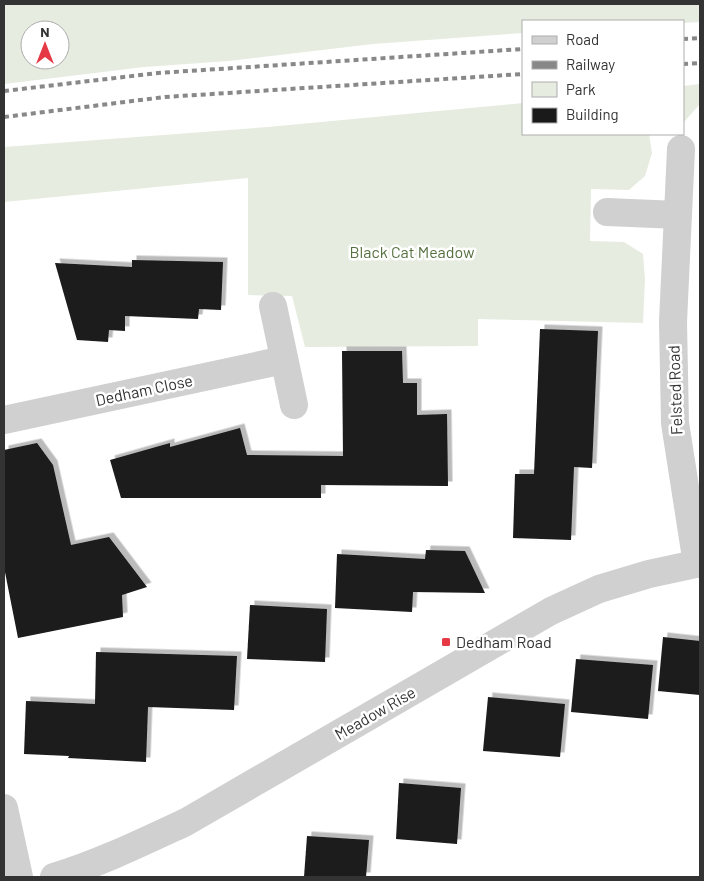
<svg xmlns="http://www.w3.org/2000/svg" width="704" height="881" font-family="Barlow,sans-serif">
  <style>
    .green { fill: #e6ecdf; fill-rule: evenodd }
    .building { fill: #1a1a1a; filter: url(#shadow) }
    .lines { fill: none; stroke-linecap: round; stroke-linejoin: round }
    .minor { stroke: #d0d0d0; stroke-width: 28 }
    .rail { stroke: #888; stroke-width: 4; stroke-dasharray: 5 4; stroke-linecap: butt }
    .poi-dot { fill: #e63946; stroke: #fff; stroke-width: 2 }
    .labels { text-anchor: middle; stroke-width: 5; stroke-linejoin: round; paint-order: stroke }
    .park-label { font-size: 16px; fill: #56703f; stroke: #fff }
    .street-label { font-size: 16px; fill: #333; stroke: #fff }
    .poi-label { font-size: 16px; fill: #333; stroke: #fff; text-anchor: start }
  </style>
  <defs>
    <filter id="shadow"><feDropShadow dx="4.5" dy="-4.5" stdDeviation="0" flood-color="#0004"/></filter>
  </defs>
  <rect width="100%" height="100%" fill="#fff"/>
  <g class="green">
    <path d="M4,4H700V22L683,23V21H523V33L373,44L229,61L144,67L4,84ZM30,30H60V60H30Z"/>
    <path d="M700,84V104L683,123V86Z"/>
    <path d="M523,103V134H649L652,153L645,176L629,190L591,189L590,241L624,242L643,254L645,280L643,323L478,319V346L305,347L292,296L248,295V178L4,202V147L268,127Z"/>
  </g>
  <g class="building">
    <path d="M132,260L223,262L221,310L199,309L198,319L125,316V331L109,330L108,342L77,340L55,263L132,267Z"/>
    <path d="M540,329L598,331L592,468L574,467L571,540L513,538L515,474H534Z"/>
    <path d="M342,351H402L403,383H417V415L447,414L448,486L321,485V498H121L110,460L170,443V447L240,428L247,455L343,456Z"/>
    <path d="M37,443L53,465L71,545L109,537L147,587L122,595L123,617L18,638L4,567V450Z"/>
    <path d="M426,550L465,551L485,593L413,592L412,612L335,608L337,554L425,559Z"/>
    <path d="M250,605L327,609L325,662L247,659Z"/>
    <path d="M663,637L700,641V695L658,691Z"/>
    <path d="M96,652L237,656L234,710L148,707L146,762L68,758L69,756L24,754L26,701L95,704Z"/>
    <path d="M576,659L653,665L648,719L571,712Z"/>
    <path d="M488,697L565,704L560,757L483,751Z"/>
    <path d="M399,783L461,788L457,844L396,839Z"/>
    <path d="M307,836L369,840L366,877H304Z"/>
  </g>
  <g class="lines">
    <g class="minor">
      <path d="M681,149L673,322L675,423L697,564"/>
      <path d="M607,212L678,215"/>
      <path d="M273,306L294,405"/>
      <path d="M4,420L284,360"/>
      <path d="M4,808L19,877"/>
      <path d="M54,877C100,863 143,842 186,822L551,611L599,589L649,574L700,563"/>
    </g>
    <g class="rail">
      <path d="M683,39L700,38"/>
      <path d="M683,64L700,63"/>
      <path d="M4,91L158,73L523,49"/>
      <path d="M4,117L165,97L523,74"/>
    </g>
  </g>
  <rect class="poi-dot" x="441" y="637" width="10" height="10" rx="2.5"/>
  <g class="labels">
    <g class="park-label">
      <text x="412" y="258">Black Cat Meadow</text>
    </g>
    <g class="street-label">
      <text transform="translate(144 390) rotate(-12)" y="6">Dedham Close</text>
      <text transform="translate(675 390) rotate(-92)" y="6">Felsted Road</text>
      <text transform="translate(375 713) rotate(-30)" y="6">Meadow Rise</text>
    </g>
    <g class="poi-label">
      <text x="456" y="648">Dedham Road</text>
    </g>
  </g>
  <rect width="704" height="881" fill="none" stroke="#333333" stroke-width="10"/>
  <rect x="522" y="20" width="162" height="115" fill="#ffffff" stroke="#adadad"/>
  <rect x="532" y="36" width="25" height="8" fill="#d0d0d0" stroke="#adadad"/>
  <text x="566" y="45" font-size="15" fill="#333333">Road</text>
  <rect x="532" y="61" width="25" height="8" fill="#888888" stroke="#adadad"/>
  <text x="566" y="70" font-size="15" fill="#333333">Railway</text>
  <rect x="532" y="82" width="25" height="15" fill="#e6ecdf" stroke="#adadad"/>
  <text x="566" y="95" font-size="15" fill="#333333">Park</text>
  <rect x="532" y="108" width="25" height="15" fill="#1a1a1a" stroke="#adadad"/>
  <text x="566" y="120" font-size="15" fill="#333333">Building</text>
  <g transform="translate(45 45)"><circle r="24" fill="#ffffff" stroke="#adadad"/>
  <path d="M0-4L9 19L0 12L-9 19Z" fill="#e63946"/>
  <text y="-8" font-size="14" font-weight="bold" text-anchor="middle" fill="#333333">N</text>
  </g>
</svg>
